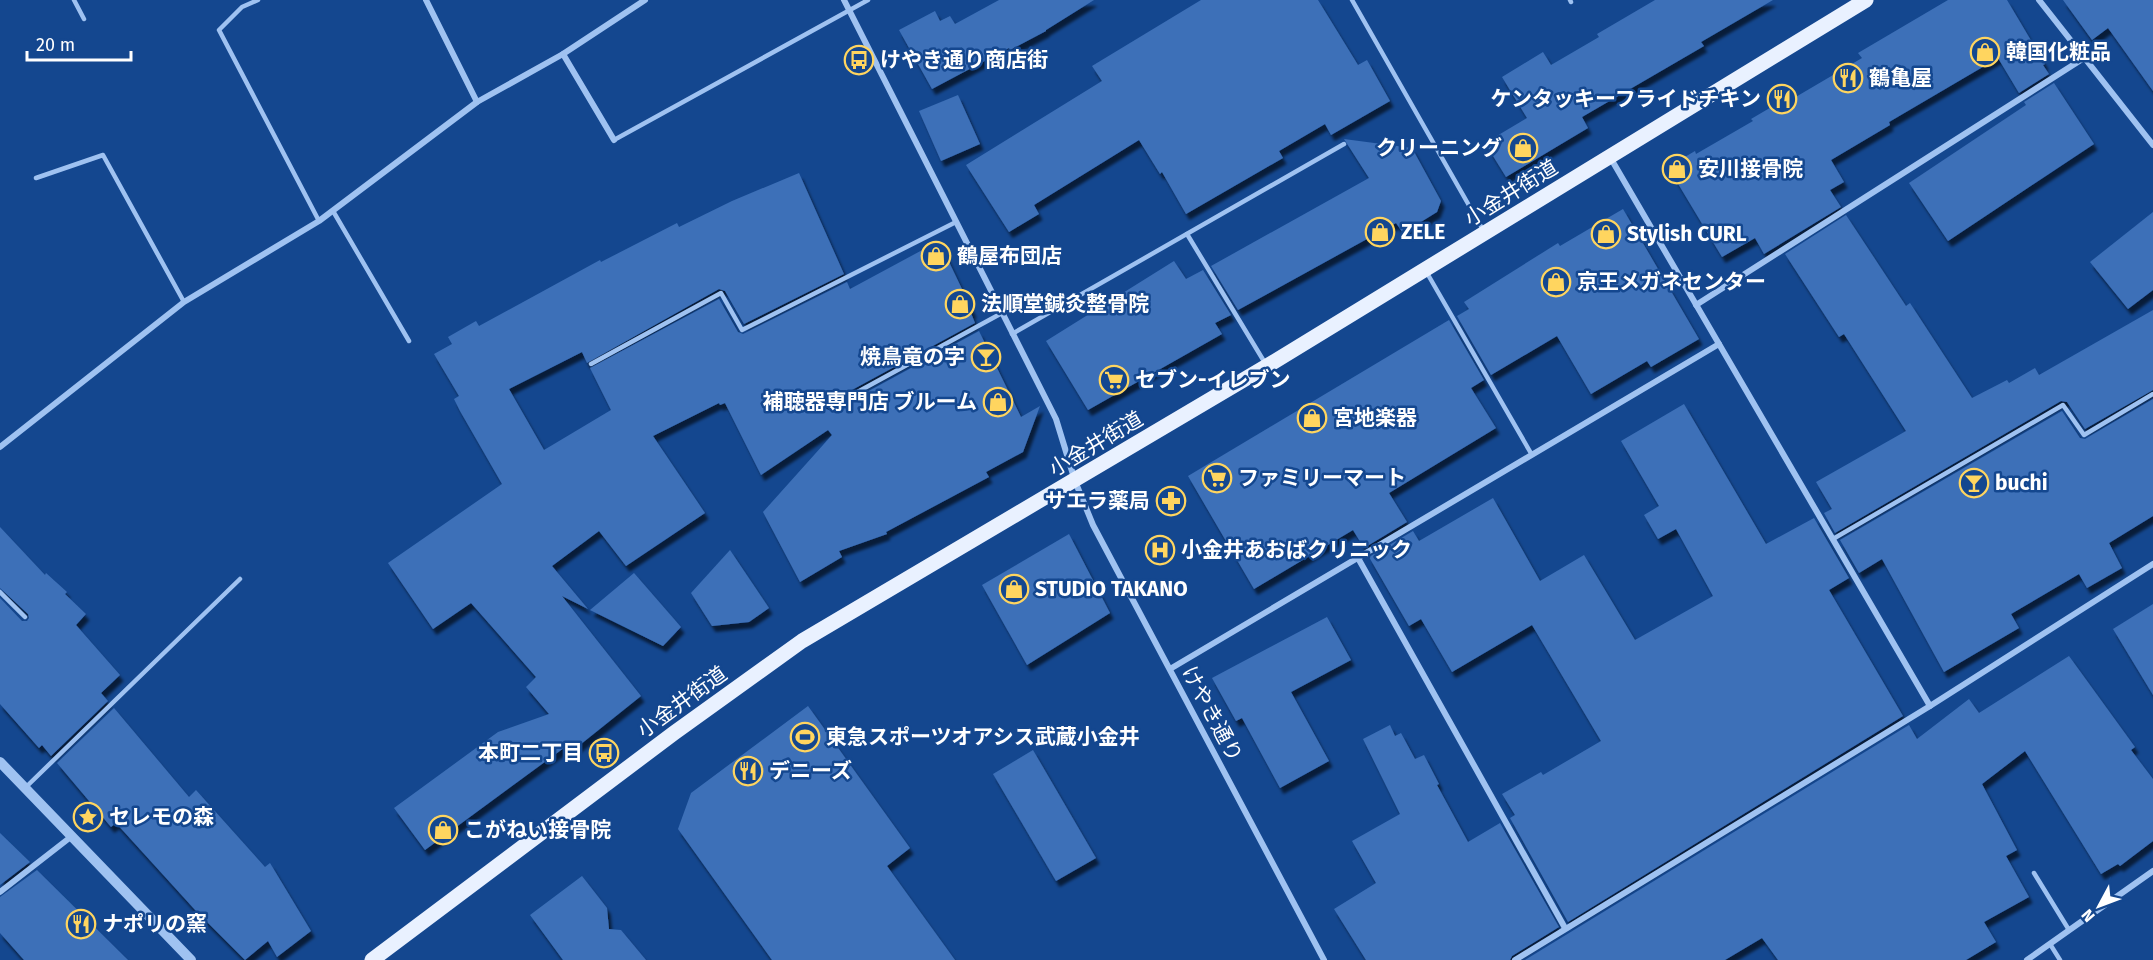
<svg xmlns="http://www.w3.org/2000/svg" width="2153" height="960" font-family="'Fira Sans','Noto Sans JP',sans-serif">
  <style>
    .building { fill: #3d70b8; filter: url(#shadow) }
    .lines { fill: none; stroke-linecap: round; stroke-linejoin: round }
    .service { stroke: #9fc2f1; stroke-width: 4.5 }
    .minor { stroke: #9fc2f1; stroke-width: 6 }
    .tertiary { stroke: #9fc2f1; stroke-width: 10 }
    .primary { stroke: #e9f1ff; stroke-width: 15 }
    .labels { text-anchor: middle; stroke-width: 5; stroke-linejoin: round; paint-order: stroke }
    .poi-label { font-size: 21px; font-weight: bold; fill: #fff; stroke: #14478f; text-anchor: start }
    .street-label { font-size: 21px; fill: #fff; stroke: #14478f }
  </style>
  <defs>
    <filter id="shadow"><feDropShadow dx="3.5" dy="6" stdDeviation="1.5" flood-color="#0009"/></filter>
  </defs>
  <rect width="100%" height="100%" fill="#14478f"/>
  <g class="building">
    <path d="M999,0H1094L1046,30V31L1010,50L1009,48L932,89L899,30L935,11L940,21L950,16L955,24Z"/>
    <path d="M1201,0H1318L1358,65L1367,60L1390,101L1331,135L1325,124L1279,151L1283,158L1186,214L1162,172L1160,174L1139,140L1034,205L1039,214L1009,232L966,165L1102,81L1092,66Z"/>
    <path d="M1655,0H1773L1701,42L1704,46L1582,117L1588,128L1506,177L1485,143L1527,118L1502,77L1543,52L1551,65L1599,37L1597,34Z"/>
    <path d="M1948,0H2007L2045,64L2043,65L2049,74L2019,93L1998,58L1889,122L1890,125L1831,160L1844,182L1830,190L1841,207L1764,254L1755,238L1722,257L1668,167L1695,151L1696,154L1753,121L1751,119L1792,95L1794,98L1862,58L1858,53Z"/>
    <path d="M2063,0H2153V91L2108,28L2092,40Z"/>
    <path d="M2054,83L2094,144L1948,241L1909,183L2026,105L2024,102Z"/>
    <path d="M958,95L980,144L941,161L919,111Z"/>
    <path d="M1344,139L1412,148L1441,201L1437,212L1403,233L1396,223L1238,310L1211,266L1369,178Z"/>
    <path d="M799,173L844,274L744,324L725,291L719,289L587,363L582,352L509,389L544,450L611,410L590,368L719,299L738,332L743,334L847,282L850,289L939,241L973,312L971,313L975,323L828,403L826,409L832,411L979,331L1021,417L1040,406L1023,452L986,472L989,477L886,532L887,534L839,551L842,557L800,582L763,512L832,435L828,430L761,475L725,403L720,405L719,403L653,436L705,513L626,566L599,531L552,566L588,609L562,596L641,696L576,748L572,742L425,850L394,808L498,732L549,714L526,687L536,677L471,603L433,629L388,563L502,484L460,411L454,399L459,396L434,354L452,344L448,337L476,321L479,326L600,260L601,262L677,223L679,227L732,201Z"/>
    <path d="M1623,209L1699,339L1651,367L1647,361L1591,394L1557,336L1491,375L1457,316L1469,309L1464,302L1558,243L1560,246Z"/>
    <path d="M2153,212V290L2128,309L2090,262Z"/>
    <path d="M1846,215L1906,306L1910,303L1972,398L2007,380L2009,383L2035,368L2039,375L2153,310V390L2085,429L2067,402L2061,401L1835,533L1824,513L1832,509L1816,482L1906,431L1844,334L1839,337L1785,254Z"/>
    <path d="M1174,261L1186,279L1203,270L1231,315L1215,323L1222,334L1088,410L1046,341Z"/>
    <path d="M1449,320L1484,380L1471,388L1496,428L1389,493L1407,522L1364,548L1353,530L1254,589L1188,476Z"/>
    <path d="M2153,399V516L2109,543L2122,568L2087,588L2079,574L2011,614L2019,628L1944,672L1882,559L1859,573L1840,540L2062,411L2080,438L2085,439Z"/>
    <path d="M1684,404L1766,544L1814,518L1849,578L1829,590L1903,716L1568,922L1510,818L1515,815L1502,794L1541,772L1543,775L1601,741L1532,625L1452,672L1421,619L1409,626L1369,557L1413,531L1419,541L1493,498L1540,581L1584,555L1635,640L1713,596L1676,529L1658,539L1644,515L1659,506L1621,441Z"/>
    <path d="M0,527L45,575L46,573L67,592L65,594L86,614L76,625L120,675L101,693L108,701L51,756L42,745L39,748L0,704V598L22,621H27L29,618L28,614L0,588Z"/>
    <path d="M1069,534L1110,613L1027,665L982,585Z"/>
    <path d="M730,550L769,608L749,622L712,626L691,593Z"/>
    <path d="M634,573L681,627L663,646L590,610Z"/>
    <path d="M2153,604V695L2113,629Z"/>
    <path d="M1327,617L1351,660L1291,692L1329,761L1280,788L1242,718L1236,721L1212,678Z"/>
    <path d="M2069,656L2135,747L2131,750L2153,779V841L2120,866L2118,864L2101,874L2025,751L1982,784L2017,850L2006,856L2029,897L1984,922L1996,942L1966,960H1778L1762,938L1725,960H1525L1909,725L1917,739L1969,699L1979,713Z"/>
    <path d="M808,706L910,848L887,866L955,960H772L678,829L691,793Z"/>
    <path d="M114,708L189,797L196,790L265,867L270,863L311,931L277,957L268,941L245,960L196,911L116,823L111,827L57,763Z"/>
    <path d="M1390,725L1395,736L1401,733L1415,759L1424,755L1439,784L1437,785L1468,842L1500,823L1559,927L1512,956L1510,960H1366L1334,909L1376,883L1352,841L1400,814L1363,739Z"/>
    <path d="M1033,750L1096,858L1056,881L993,774Z"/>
    <path d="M0,833L30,862L0,885Z"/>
    <path d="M37,870L128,960H24L0,933V897Z"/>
    <path d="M582,876L607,908L609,929L621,930L646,960H563L530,915Z"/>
  </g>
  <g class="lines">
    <g class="service">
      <path d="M74,0L84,19"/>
      <path d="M258,0L242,7L219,30L319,221"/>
      <path d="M1352,0L1483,230"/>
      <path d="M1570,0L1571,2"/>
      <path d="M614,140L868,0"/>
      <path d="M36,178L103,155L184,302"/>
      <path d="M333,211L409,341"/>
      <path d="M1187,234L1265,363"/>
      <path d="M1427,273L1532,455"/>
      <path d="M1012,334L1344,144"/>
      <path d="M591,364L721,293L742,330L956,222"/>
      <path d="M830,407L1002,313"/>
      <path d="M1833,539L2063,405L2084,435L2153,394"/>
      <path d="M0,592L25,617"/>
      <path d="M25,788L240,579"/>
      <path d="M2034,873L2069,930"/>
      <path d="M2050,944L2060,960"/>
    </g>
    <g class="minor">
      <path d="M426,0L477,102"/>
      <path d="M844,0L1056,419L1075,481L1093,525L1324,960"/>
      <path d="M2039,0L2153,145"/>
      <path d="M563,54L614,140"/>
      <path d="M1610,157L1930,706"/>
      <path d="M1696,305L2084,58"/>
      <path d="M0,447L184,302L319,221L477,102L563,54L645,0"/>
      <path d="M1358,558L1565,928"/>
      <path d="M1170,669L1719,344"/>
      <path d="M0,892L72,836"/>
      <path d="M1515,960L1930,706L2153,564"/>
      <path d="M2027,960L2153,871"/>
    </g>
    <path class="tertiary" d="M0,762L191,960"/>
    <path class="primary" d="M372,960L674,733L802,641L1267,366L1866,0"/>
  </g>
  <defs>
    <g id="shop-ring" transform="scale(1.5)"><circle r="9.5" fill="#14478f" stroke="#ffd55f" stroke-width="1.5"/><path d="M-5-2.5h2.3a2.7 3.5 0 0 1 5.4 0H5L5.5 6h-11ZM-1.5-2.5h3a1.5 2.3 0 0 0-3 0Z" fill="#ffd55f"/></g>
    <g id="bus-ring" transform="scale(1.5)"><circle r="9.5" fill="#14478f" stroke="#ffd55f" stroke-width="1.5"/><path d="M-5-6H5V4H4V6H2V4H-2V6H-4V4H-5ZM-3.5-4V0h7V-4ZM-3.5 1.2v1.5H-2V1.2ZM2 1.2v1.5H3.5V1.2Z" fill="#ffd55f"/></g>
    <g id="restaurant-ring" transform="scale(1.5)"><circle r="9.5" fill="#14478f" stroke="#ffd55f" stroke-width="1.5"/><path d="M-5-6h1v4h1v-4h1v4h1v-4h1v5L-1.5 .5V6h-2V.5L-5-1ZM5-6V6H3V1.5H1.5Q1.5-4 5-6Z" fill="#ffd55f"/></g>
    <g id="bar-ring" transform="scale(1.5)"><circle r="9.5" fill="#14478f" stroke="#ffd55f" stroke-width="1.5"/><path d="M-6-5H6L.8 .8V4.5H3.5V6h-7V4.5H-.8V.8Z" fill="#ffd55f"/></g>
    <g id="supermarket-ring" transform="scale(1.5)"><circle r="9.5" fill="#14478f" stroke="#ffd55f" stroke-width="1.5"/><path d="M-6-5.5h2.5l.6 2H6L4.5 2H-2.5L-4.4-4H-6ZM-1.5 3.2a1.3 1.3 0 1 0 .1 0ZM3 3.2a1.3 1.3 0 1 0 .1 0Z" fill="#ffd55f"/></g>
    <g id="pharmacy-ring" transform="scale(1.5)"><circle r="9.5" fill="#14478f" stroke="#ffd55f" stroke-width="1.5"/><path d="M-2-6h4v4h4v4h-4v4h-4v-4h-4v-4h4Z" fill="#ffd55f"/></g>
    <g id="hospital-ring" transform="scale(1.5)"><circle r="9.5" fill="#14478f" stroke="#ffd55f" stroke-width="1.5"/><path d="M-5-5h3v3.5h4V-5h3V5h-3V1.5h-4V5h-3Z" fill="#ffd55f"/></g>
    <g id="stadium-ring" transform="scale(1.5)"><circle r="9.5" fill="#14478f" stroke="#ffd55f" stroke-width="1.5"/><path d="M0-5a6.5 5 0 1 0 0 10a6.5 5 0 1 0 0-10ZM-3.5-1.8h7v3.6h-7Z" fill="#ffd55f"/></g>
    <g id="sight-ring" transform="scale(1.5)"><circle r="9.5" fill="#14478f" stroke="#ffd55f" stroke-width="1.5"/><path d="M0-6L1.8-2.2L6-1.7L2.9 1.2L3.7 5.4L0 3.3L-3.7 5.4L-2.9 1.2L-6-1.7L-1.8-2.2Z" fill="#ffd55f"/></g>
  </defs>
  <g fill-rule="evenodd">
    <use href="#shop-ring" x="1985" y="52"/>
    <use href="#bus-ring" x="859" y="60"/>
    <use href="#restaurant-ring" x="1848" y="78"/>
    <use href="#restaurant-ring" x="1782" y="99"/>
    <use href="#shop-ring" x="1523" y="148"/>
    <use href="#shop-ring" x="1677" y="169"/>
    <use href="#shop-ring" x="1380" y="232"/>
    <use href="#shop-ring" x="1606" y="234"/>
    <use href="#shop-ring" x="936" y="256"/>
    <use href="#shop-ring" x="1556" y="282"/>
    <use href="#shop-ring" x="960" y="304"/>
    <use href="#bar-ring" x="986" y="357"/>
    <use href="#supermarket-ring" x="1114" y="380"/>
    <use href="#shop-ring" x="998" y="402"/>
    <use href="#shop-ring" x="1312" y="418"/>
    <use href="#supermarket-ring" x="1217" y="478"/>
    <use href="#bar-ring" x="1974" y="483"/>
    <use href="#pharmacy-ring" x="1171" y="501"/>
    <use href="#hospital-ring" x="1160" y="550"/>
    <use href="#shop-ring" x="1014" y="589"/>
    <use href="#stadium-ring" x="805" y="737"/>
    <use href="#bus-ring" x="604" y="753"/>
    <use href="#restaurant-ring" x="748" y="771"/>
    <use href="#sight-ring" x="88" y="817"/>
    <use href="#shop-ring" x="443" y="830"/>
    <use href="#restaurant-ring" x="81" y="924"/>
  </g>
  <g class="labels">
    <g class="poi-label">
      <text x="2006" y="59">韓国化粧品</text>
      <text x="880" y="67">けやき通り商店街</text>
      <text x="1869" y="85">鶴亀屋</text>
      <text x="1761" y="106" text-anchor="end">ケンタッキーフライドチキン</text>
      <text x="1502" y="155" text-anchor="end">クリーニング</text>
      <text x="1698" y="176">安川接骨院</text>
      <text x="1401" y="239">ZELE</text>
      <text x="1627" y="241">Stylish CURL</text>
      <text x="957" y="263">鶴屋布団店</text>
      <text x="1577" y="289">京王メガネセンター</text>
      <text x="981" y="311">法順堂鍼灸整骨院</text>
      <text x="965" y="364" text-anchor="end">焼鳥竜の字</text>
      <text x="1135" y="387">セブン-イレブン</text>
      <text x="977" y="409" text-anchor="end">補聴器専門店 ブルーム</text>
      <text x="1333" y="425">宮地楽器</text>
      <text x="1238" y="485">ファミリーマート</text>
      <text x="1995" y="490">buchi</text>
      <text x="1150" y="508" text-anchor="end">サエラ薬局</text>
      <text x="1181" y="557">小金井あおばクリニック</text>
      <text x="1035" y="596">STUDIO TAKANO</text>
      <text x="826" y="744">東急スポーツオアシス武蔵小金井</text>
      <text x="583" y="760" text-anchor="end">本町二丁目</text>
      <text x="769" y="778">デニーズ</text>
      <text x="109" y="824">セレモの森</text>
      <text x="464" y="837">こがねい接骨院</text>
      <text x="102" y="931">ナポリの窯</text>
    </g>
    <g class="street-label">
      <text transform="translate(1511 193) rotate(-32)" y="7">小金井街道</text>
      <text transform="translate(1096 444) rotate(-31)" y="7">小金井街道</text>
      <text transform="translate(682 702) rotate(-36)" y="7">小金井街道</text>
      <text transform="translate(1212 714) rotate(62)" y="7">けやき通り</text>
    </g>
  </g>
  <g transform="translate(2099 906) rotate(229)" stroke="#14478f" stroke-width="4.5" paint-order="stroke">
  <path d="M0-4.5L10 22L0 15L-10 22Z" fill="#ffffff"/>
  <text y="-9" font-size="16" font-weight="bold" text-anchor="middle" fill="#ffffff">N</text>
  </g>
  <path d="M27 51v9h104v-9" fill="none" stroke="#ffffff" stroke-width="3"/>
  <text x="36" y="51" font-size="18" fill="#ffffff" stroke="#14478f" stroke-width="4.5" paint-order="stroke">20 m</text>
</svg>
